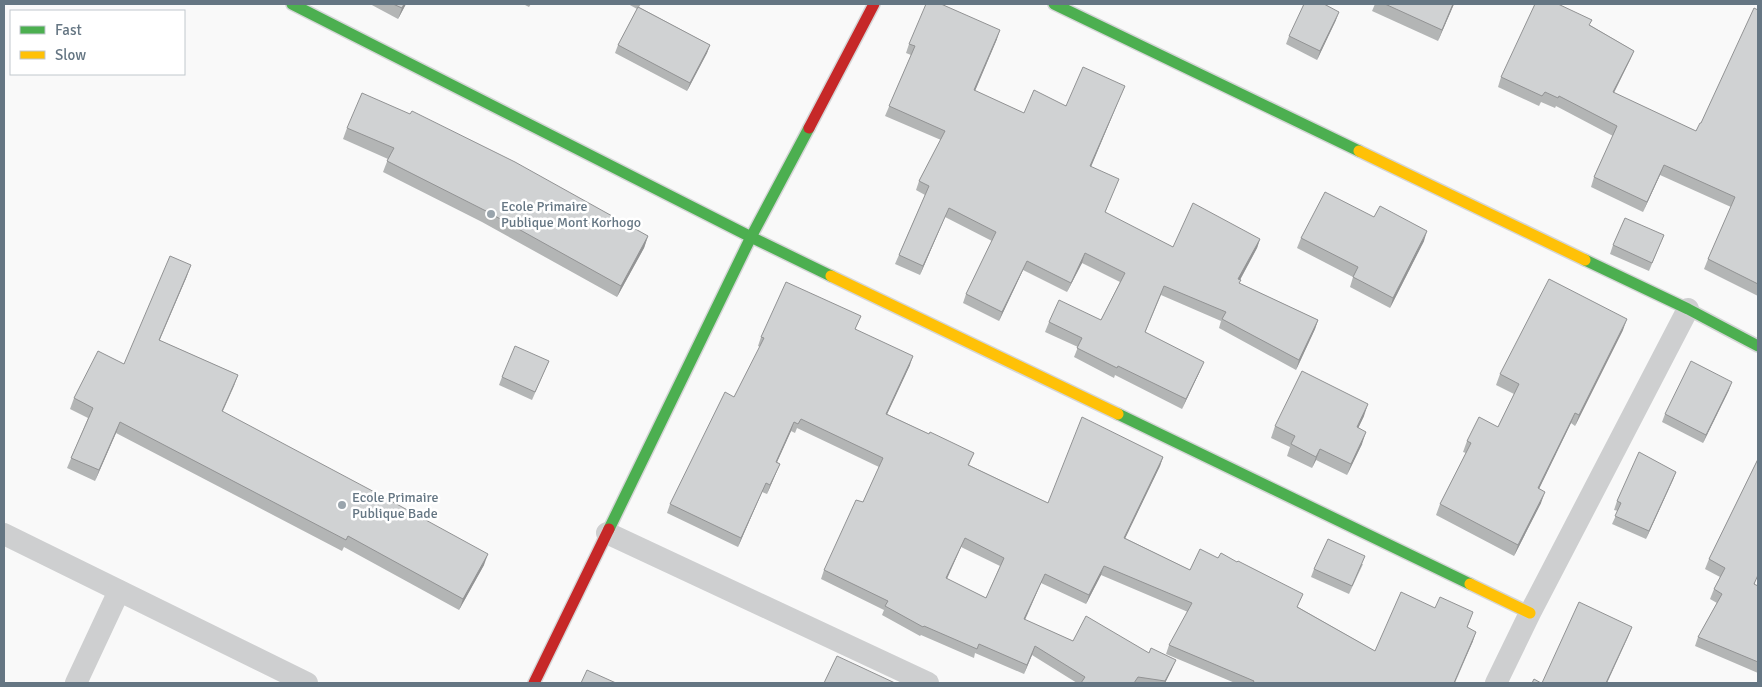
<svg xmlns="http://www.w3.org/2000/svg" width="1762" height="687" font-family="Signika,sans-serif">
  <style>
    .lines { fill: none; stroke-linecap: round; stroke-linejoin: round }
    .fast-casing { stroke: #d5d6d7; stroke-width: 14 }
    .slow-casing { stroke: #d5d6d7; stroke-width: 14 }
    .jam-casing { stroke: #d5d6d7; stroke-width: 14 }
    .street { stroke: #cecfd0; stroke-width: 22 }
    .fast { stroke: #4caf50; stroke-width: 11 }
    .slow { stroke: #ffc107; stroke-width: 11 }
    .jam { stroke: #c62828; stroke-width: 11 }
    .wall { fill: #b3b5b5; fill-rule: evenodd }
    .shaded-wall { fill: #929394 }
    .building { fill: #d0d2d3; stroke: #929394; fill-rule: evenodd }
    .poi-dot { fill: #99a4ac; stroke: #fff; stroke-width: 2 }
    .labels { text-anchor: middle; stroke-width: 5; stroke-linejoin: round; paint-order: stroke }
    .poi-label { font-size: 14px; fill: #657683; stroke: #fff; text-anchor: start }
  </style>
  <rect width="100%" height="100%" fill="#f9f9f9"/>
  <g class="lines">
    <g class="fast-casing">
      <g id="fast">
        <path d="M292,4L751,237L831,276"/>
        <path d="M1054,4L1359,151"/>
        <path d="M1585,260L1688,309L1758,346"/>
        <path d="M1118,414L1470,584"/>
        <path d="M609,529L751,237L809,128"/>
      </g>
    </g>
    <g class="slow-casing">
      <g id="slow">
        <path d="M1359,151L1585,260"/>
        <path d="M831,276L1118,414"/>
        <path d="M1470,584L1530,613"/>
      </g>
    </g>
    <g class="jam-casing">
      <g id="jam">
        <path d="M809,128L874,4"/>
        <path d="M534,683L609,529"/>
      </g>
    </g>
    <g class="street">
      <path d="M607,533L928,683"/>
      <path d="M4,534L307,683"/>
      <path d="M76,683L119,591"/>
      <path d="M1496,683L1530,613L1688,309"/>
    </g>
    <use href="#fast" class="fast"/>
    <use href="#slow" class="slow"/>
    <use href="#jam" class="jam"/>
  </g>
  <g class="wall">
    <path d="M370,4H406L398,19Z"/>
    <path d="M523,4H531L529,7Z"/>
    <path d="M628,4H641L639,7L710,45L707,53L687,91L615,53L618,45L637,9Z"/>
    <path d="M1375,4H1454L1438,41L1372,11Z"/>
    <path d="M1758,10V296L1704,269L1708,259L1731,207L1660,175L1643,212L1591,187L1594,177L1613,136L1556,106L1555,108L1541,102L1539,106L1498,87L1501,77L1590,25L1634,51L1630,60L1614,93L1696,131L1701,123Z"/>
    <path d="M1336,20L1317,60L1286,44L1289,36Z"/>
    <path d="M997,39L975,91L1024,113L1121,95L1091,167L1115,188L1105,213L1173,247L1260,239L1257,248L1240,280L1239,283L1318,320L1315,329L1296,370L1219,328L1221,321L1161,295L1145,333L1200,371L1182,409L1115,375L1114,378L1074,357L1078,347L1045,332L1049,322L1101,320L1120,282L1082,263L1067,292L1023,270L999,321L963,303L966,294L992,241L945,217L920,275L895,264L925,195L916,190L919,181L941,140L885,116L911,55L906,53L909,44Z"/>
    <path d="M347,128L648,236L644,248L617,297L482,222L383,172L388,159L343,139Z"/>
    <path d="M1374,217L1424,241L1390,308L1350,287L1353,277L1297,248L1301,238Z"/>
    <path d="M1664,235L1649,271L1610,254L1613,245Z"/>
    <path d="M187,276L159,340L238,375L222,412L484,565L459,610L344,547L342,551L116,433L95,481L67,468L88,418L70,409L74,398L124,364Z"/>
    <path d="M861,316L855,329L910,365L887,414L929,434L974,453L969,465L1048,503L1163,457L1160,466L1125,538L1190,570L1298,607L1375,651L1435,608L1470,621L1467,628L1473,641L1455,683H1235L1166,654L1169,645L1188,612L1101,575L1086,604L1041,583L1025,620L1073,641L1172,669L1165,683H1077L1032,655L1024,674L975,653L974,658L921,635L920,636L882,615L884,610L821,579L824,570L863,502L879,467L797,428L795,433L791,431L777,462L780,464L767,494L762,492L738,547L667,513L670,504L734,397L760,347L758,346L761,337ZM961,547L1000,566L986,598L947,579Z"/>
    <path d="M1623,330L1575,426L1571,423L1539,489L1541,503L1514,556L1436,515L1440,504L1466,453L1463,452L1467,441L1498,427L1514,394L1496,385L1500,374Z"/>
    <path d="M549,361L532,400L499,385L502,377Z"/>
    <path d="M1729,390L1703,443L1662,422L1665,414Z"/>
    <path d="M1364,416L1358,428L1362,444L1347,475L1316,460L1312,468L1287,456L1290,447L1271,438L1275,426Z"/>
    <path d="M1758,459L1755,585L1758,586V673L1695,646L1698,637L1717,603L1710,599L1714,589L1720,577L1705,569L1709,559Z"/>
    <path d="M1676,472L1646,539L1612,524L1618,511L1614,510L1617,501Z"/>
    <path d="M1363,564L1349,594L1311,577L1314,569Z"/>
  </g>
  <g class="shaded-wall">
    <path d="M404,4H406L398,19L402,8Z"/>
    <path d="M1453,4H1454L1438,41L1442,30Z"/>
    <path d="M1339,12L1336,20L1317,60L1320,51Z"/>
    <path d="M1000,30L997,39L971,100L974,90Z"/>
    <path d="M710,45L707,53L687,91L690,83Z"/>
    <path d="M1634,51L1630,60L1609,102L1613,92Z"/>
    <path d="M1125,86L1121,95L1087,176L1090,166Z"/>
    <path d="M1664,165L1660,175L1643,212L1647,202Z"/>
    <path d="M949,208L945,217L920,275L923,266Z"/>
    <path d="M1427,231L1424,241L1390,308L1393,298Z"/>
    <path d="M648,236L644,248L617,297L621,286Z"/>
    <path d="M1260,239L1257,248L1235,289L1238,279Z"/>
    <path d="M1085,253L1082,263L1067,292L1071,283Z"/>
    <path d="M1027,261L1023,270L999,321L1002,312Z"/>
    <path d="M191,265L187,276L155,351L159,340Z"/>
    <path d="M1627,319L1623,330L1575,426L1579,415Z"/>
    <path d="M1318,320L1315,329L1296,370L1299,360Z"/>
    <path d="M913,356L910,365L883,423L886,414Z"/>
    <path d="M1204,362L1200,371L1182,409L1186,399Z"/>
    <path d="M238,375L234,386L218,422L222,411Z"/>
    <path d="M1732,382L1729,390L1703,443L1706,435Z"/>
    <path d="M1368,404L1364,416L1353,439L1357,427Z"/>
    <path d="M1575,413L1571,423L1534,499L1538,488Z"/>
    <path d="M120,422L116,433L95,481L99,470Z"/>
    <path d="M794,422L791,431L773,471L776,462Z"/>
    <path d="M1366,432L1362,444L1347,475L1351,464Z"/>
    <path d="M1320,449L1316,460L1312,468L1316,457Z"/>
    <path d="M1163,457L1160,466L1121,547L1124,538Z"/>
    <path d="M780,464L776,473L767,494L770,485Z"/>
    <path d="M1676,472L1673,480L1646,539L1649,531Z"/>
    <path d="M766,483L762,492L738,547L741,538Z"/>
    <path d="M1545,492L1541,503L1514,556L1518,545Z"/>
    <path d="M965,538L961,547L943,587L946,578Z"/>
    <path d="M488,554L484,565L459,610L463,599Z"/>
    <path d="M1104,566L1101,575L1086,604L1089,595Z"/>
    <path d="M1045,574L1021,628L1024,619Z"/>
    <path d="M1632,627L1628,637L1607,683H1606Z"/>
    <path d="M1476,632L1473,641L1454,683Z"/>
    <path d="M1035,646L1032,655L1024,674L1027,665Z"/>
    <path d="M1176,660L1172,669L1165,683H1164Z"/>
  </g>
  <g class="building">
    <path d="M393,4H404L402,8Z"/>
    <path d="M926,4H941L1000,30L974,90L1024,113L1034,90L1066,106L1083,67L1125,86L1090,166L1119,179L1105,212L1173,247L1193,203L1260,239L1238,279L1241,280L1239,283L1318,320L1299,360L1222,319L1226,312L1164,286L1145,332L1204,362L1186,399L1118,366L1117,368L1077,348L1082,338L1049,322L1059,300L1101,320L1125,273L1085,253L1071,283L1027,261L1002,312L966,294L996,232L949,208L923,266L899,255L929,186L919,181L945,131L889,106L915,46L909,44Z"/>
    <path d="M1304,4H1324L1339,12L1320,51L1289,36Z"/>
    <path d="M1385,4H1453L1442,30Z"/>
    <path d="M1535,4H1558L1592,20L1589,25L1634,51L1613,92L1696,131L1700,123H1701L1754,8L1758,10V284L1708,259L1735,197L1664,165L1647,202L1594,177L1617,126L1559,96L1558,98L1545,92L1542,96L1501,77Z"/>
    <path d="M638,7L710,45L690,83L618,45Z"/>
    <path d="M362,93L410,114L412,111L515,162L648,236L621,286L486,211L387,161L394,148L347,128Z"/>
    <path d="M1325,192L1374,217L1380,206L1427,231L1393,298L1353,277L1358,267L1301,238Z"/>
    <path d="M1625,218L1664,235L1652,263L1613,245Z"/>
    <path d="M170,256L191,265L159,340L238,375L222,411L380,495L488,554L463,599L348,536L346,540L120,422L99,470L71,458L93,408L74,398L98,351L124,364Z"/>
    <path d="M1549,279L1627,319L1579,415L1575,413L1538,488L1545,492L1518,545L1440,504L1471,443L1467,441L1479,417L1498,427L1519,384L1500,374Z"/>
    <path d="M786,282L861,316L855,329L913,356L886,414L929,434L930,432L974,453L968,465L1048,503L1082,417L1163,457L1124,538L1190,570L1200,549L1218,558L1221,553L1237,562L1238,561L1303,594L1297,607L1375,651L1401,592L1435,608L1440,597L1473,612L1467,627L1476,632L1454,683H1253L1254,681L1169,645L1192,603L1104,566L1089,595L1045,574L1024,619L1073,641L1086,616L1149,653L1151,648L1176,660L1165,681L1138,677L1134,683H1081L1085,677L1035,646L1027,665L979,644L977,649L924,626L923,627L885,606L888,601L824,570L856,500L863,502L883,458L801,419L798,424L794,422L776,462L780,464L770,485L766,483L741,538L670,504L725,392L734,397L764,338L761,337ZM965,538L1004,558L986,598L946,578Z"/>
    <path d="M515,346L549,361L535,392L502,377Z"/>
    <path d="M1691,361L1732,382L1706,435L1665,414Z"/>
    <path d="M1302,371L1368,404L1357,427L1366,432L1351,464L1320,449L1316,457L1291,444L1295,436L1275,426Z"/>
    <path d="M1639,452L1676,472L1649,531L1615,516L1621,503L1617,501Z"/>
    <path d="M1758,459V575L1754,584L1758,586V662L1698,637L1722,594L1714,589L1725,568L1709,559Z"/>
    <path d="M1328,539L1365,556L1352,586L1314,569Z"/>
    <path d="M1579,602L1632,627L1606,683H1542Z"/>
    <path d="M837,656L895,683H824Z"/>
    <path d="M587,670L616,683H581Z"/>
    <path d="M1534,679L1541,683H1532Z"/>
  </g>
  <g class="poi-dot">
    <circle cx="491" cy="214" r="5"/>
    <circle cx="342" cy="505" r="5"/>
  </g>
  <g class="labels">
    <g class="poi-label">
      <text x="501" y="211">Ecole Primaire<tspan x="501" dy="16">Publique Mont Korhogo</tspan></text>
      <text x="352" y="502">Ecole Primaire<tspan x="352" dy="16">Publique Bade</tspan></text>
    </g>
  </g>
  <rect width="1762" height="687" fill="none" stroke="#657683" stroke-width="10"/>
  <rect x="10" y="10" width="175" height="65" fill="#ffffff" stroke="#c1c8cd"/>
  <rect x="20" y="26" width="25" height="8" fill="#4caf50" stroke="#c1c8cd"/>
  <text x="55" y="35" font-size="15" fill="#657683">Fast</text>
  <rect x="20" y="51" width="25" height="8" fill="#ffc107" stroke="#c1c8cd"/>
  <text x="55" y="60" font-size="15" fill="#657683">Slow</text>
</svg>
